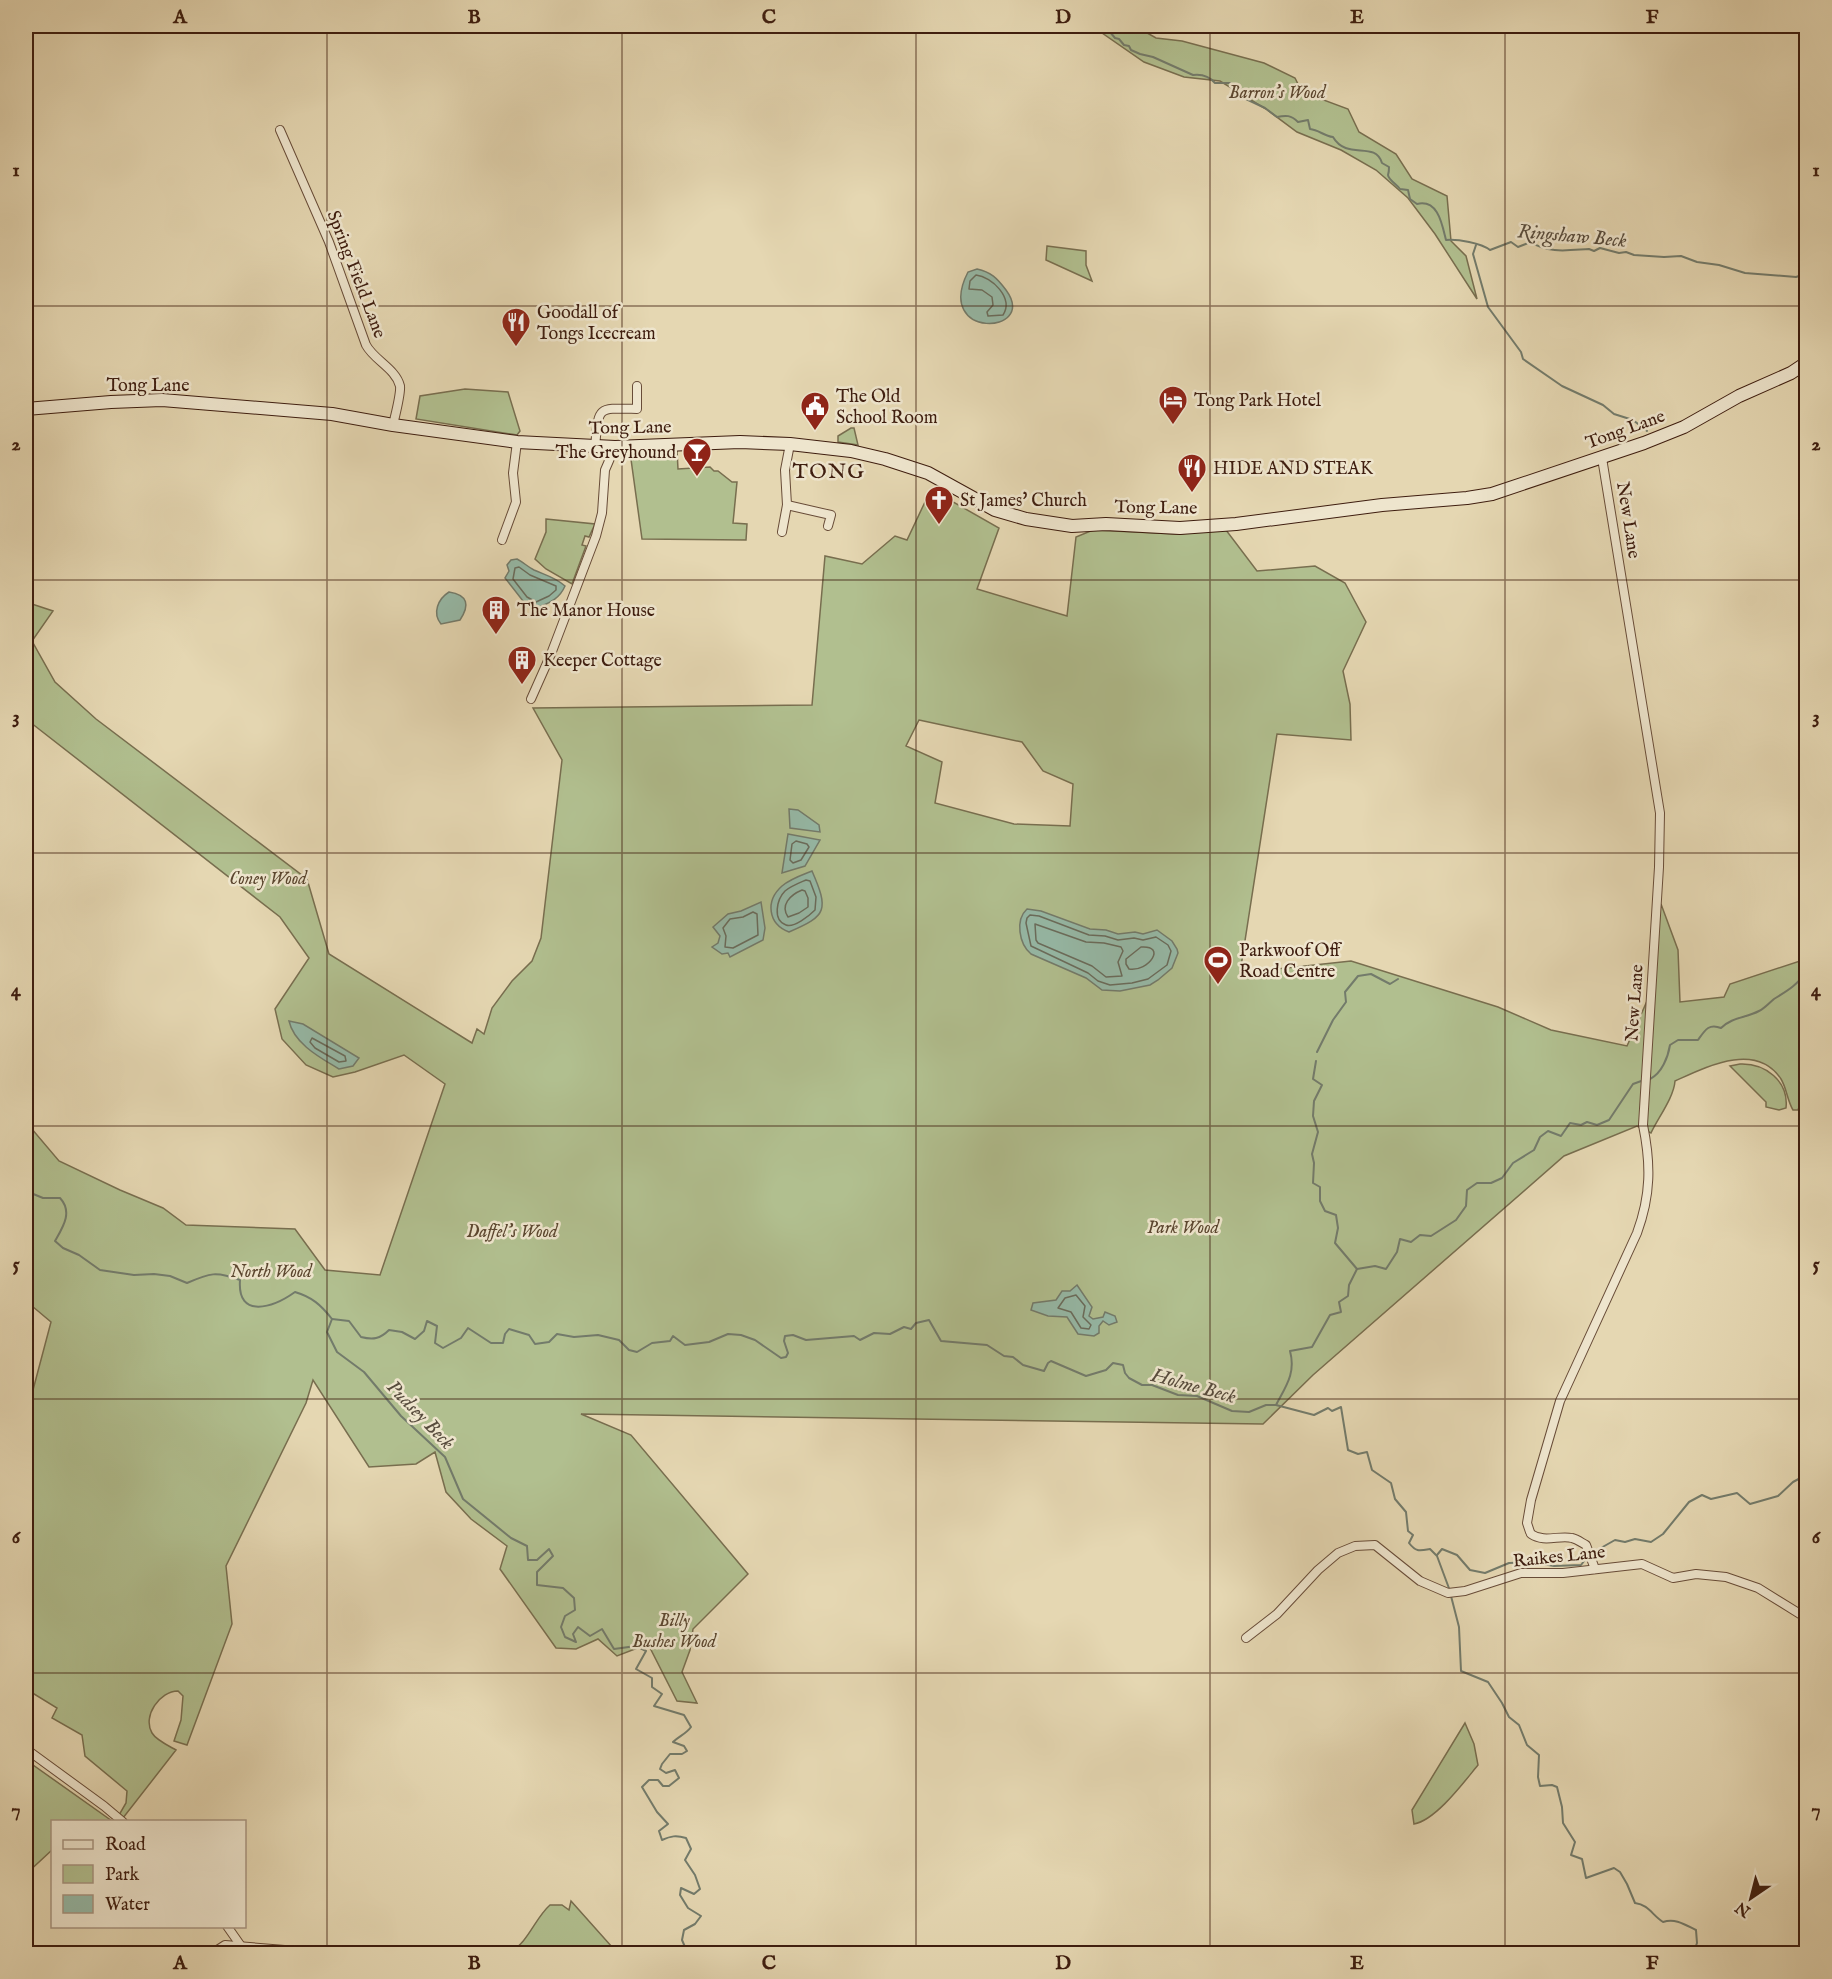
<svg xmlns="http://www.w3.org/2000/svg" width="1832" height="1979" font-family="'IM FELL English',serif">
  <style>
    .green { fill: #b1bf8f; stroke: #786e4f; stroke-width: 1.5; fill-rule: evenodd }
    .water { fill: #96baa8; stroke: #737b6b; stroke-width: 1.5 }
    .lines { fill: none; stroke-linecap: round; stroke-linejoin: round }
    .shore { stroke: #6a6c5c; stroke-width: 1.5 }
    .stream { stroke: #737b6b; stroke-width: 2 }
    .street-casing { stroke: #684c38; stroke-width: 10 }
    .secondary-casing { stroke: #3e1d0f; stroke-width: 14 }
    .street { stroke: #eee5cd; stroke-width: 8 }
    .secondary { stroke: #eee5cd; stroke-width: 12 }
    .grid { fill: none; stroke: #3e1d0f; stroke-width: 1.5; stroke-opacity: 0.55 }
    .labels { text-anchor: middle; stroke-width: 5; stroke-linejoin: round; paint-order: stroke }
    .park-label { font-size: 18px; font-style: italic; fill: #5b462f; stroke: #eee5cd }
    .street-label { font-size: 18px; fill: #3e1d0f; stroke: #eee5cd }
    .poi-label { font-size: 18px; fill: #3e1d0f; stroke: #eee5cd; text-anchor: start }
    .water-label { font-size: 20px; font-style: italic; fill: #584c3d; stroke: #eee5cd }
    .quarter-label { font-size: 21px; letter-spacing: 1.5px; fill: #3e1d0f; stroke: #eee5cd }
    .neatline { fill: none; stroke: #3e1d0f; stroke-width: 2 }
    .grid-label { font-size: 20px; text-anchor: middle; font-weight: bold; fill: #3e1d0f }
  </style>
  <rect width="100%" height="100%" fill="#e5d7b2"/>
  <filter id="stains"><feTurbulence type="fractalNoise" baseFrequency=".00333" numOctaves="4"/><feColorMatrix values="0 0 0 0 .2 0 0 0 0 .09 0 0 0 0 .02 0 0 0 .5 -.17"/></filter>
  <radialGradient id="worn" r=".72"><stop offset=".6" stop-color="#630" stop-opacity="0"/><stop offset="1" stop-color="#630" stop-opacity=".3"/></radialGradient>
  <g class="green">
    <path d="M1092,26H1135L1156,38L1182,41L1264,63L1295,78L1302,92L1348,109L1359,132L1396,154L1412,179L1447,196L1451,241L1466,256L1477,299L1435,234L1408,198L1376,170L1341,150L1297,132L1266,109L1220,81L1184,77L1144,62Z"/>
    <path d="M1047,246L1086,251V265L1092,281L1046,260Z"/>
    <path d="M465,389L508,392L520,431L517,435L416,419L420,396Z"/>
    <path d="M851,428H854L858,445L838,442V436Z"/>
    <path d="M677,450L678,469L710,467L714,471H718L732,482H737L733,523L747,524L746,540L642,539L630,452Z"/>
    <path d="M932,490L999,528L977,589L1067,616L1076,537L1093,530L1176,534L1226,530L1257,571L1315,566L1345,583L1366,622L1343,671L1350,704L1351,740L1277,734L1240,973L1351,961L1498,1007L1551,1030L1627,1046L1647,1001L1661,904L1678,950L1680,1002L1724,997L1730,984L1806,959V1105L1799,1107L1798,1110H1793C1787,1100 1787,1089 1781,1079C1756,1041 1706,1067 1675,1081C1674,1097 1658,1118 1651,1133L1637,1126L1564,1156L1313,1375L1263,1424L581,1414L631,1435L748,1574L693,1629L690,1650L682,1672L697,1703L677,1701L648,1644L617,1656L598,1639L576,1649L556,1648L500,1569L507,1546L471,1519L446,1492L435,1452L416,1464L369,1467L313,1380L306,1403L226,1566L232,1624L187,1745L174,1741L181,1720L183,1696L178,1691C160,1691 142,1716 152,1733C156,1740 169,1746 176,1750L123,1818L119,1815L126,1803L127,1791L85,1756L82,1735L52,1718L57,1708L26,1689V1407L33,1390L51,1322L26,1301V1122L59,1161L120,1190L163,1208L186,1225L295,1229L325,1270L380,1275L445,1084L404,1055L355,1072L333,1077L306,1065L282,1039L275,1009L309,958L280,917L26,719V602L53,611L32,641L55,682L96,719L307,879L329,954L472,1043L477,1029L484,1034L492,1008L512,981L532,961L541,938L562,760L533,708L812,705L825,556L862,564L895,536L907,540L925,502L927,503ZM919,720L1022,742L1043,771L1073,784L1070,826L1014,824L935,803L942,762L906,746Z"/>
    <path d="M546,519L595,524L589,537L585,536L582,545L586,546L572,584L546,569L535,559L546,532Z"/>
    <path d="M1740,1064C1765,1063 1789,1081 1786,1108L1779,1110L1766,1107V1102L1730,1066Z"/>
    <path d="M1465,1723L1474,1744L1478,1765C1464,1782 1436,1820 1414,1824L1412,1810Z"/>
    <path d="M26,1760L112,1821L52,1822V1850L26,1874Z"/>
    <path d="M571,1901L612,1947L620,1953H511L510,1952C528,1943 535,1918 550,1905H562L569,1910Z"/>
  </g>
  <g class="water">
    <path d="M977,269C991,272 997,278 1006,290C1039,335 933,340 968,272Z"/>
    <path d="M517,559C523,562 528,567 534,570C545,575 555,577 565,586C559,600 548,603 535,609L523,601L505,578L509,571L507,565L511,560Z"/>
    <path d="M449,592C468,595 470,605 460,620L441,624C432,613 438,599 449,592Z"/>
    <path d="M789,809L798,810L819,825L820,832L790,828Z"/>
    <path d="M788,834L820,840L805,866L782,873Z"/>
    <path d="M812,871C829,910 827,916 789,932C768,924 765,901 782,886C790,879 802,875 812,871Z"/>
    <path d="M761,902L765,928L763,940L730,957L728,953L722,954L712,947L718,943L720,936L713,927L728,914L741,911Z"/>
    <path d="M1027,909L1041,911L1090,929L1106,930L1118,934L1135,932L1143,934L1157,930L1172,941L1177,949L1178,953L1172,968L1158,980L1150,985L1120,991L1102,990L1086,978L1031,954C1019,944 1015,920 1027,909Z"/>
    <path d="M289,1021L303,1024L359,1058L353,1066L339,1069C321,1058 294,1044 289,1021Z"/>
    <path d="M1077,1285L1092,1307L1089,1316L1093,1319L1103,1317L1105,1312L1115,1316L1117,1322L1109,1325L1103,1321L1099,1326V1333L1094,1336L1078,1334L1067,1317L1048,1316L1031,1310L1033,1303L1056,1300L1062,1291H1070Z"/>
  </g>
  <g class="lines">
    <g class="shore">
      <path d="M976,275C992,277 1014,298 1003,315L988,316L987,312L993,305L992,297L982,290L969,289L970,281Z"/>
      <path d="M519,567L530,575L556,586V590L549,596L536,602L527,597L513,579L515,568Z"/>
      <path d="M796,841L807,844L809,847L801,860L793,863L790,860L792,844Z"/>
      <path d="M806,880L810,881L816,897L815,910C809,916 794,928 786,925C772,920 777,899 785,891C791,886 799,883 806,880Z"/>
      <path d="M802,890L805,891L808,898V907L799,913L788,917C780,905 790,895 802,890Z"/>
      <path d="M753,912L757,914L758,935L733,948L725,947L726,936L723,928L730,919L743,917Z"/>
      <path d="M1030,915L1039,916L1089,935L1105,936L1118,940L1134,938L1143,940L1156,937L1168,945L1171,951L1167,965L1148,979L1132,983L1110,985L1098,981L1088,973L1031,946L1026,923L1027,918Z"/>
      <path d="M1035,924L1086,942L1104,943L1121,947L1123,951L1118,962L1122,976L1106,977L1092,966L1038,943L1036,940Z"/>
      <path d="M1141,947C1167,945 1149,972 1129,969L1126,964V959Z"/>
      <path d="M312,1038L345,1056L346,1061L339,1062L315,1048L310,1042Z"/>
      <path d="M1076,1295L1085,1306L1083,1317L1091,1325L1089,1329L1081,1328L1071,1312L1058,1308L1065,1298Z"/>
    </g>
    <g class="stream">
      <path d="M1105,26L1115,38L1119,39L1124,45L1129,46L1131,50L1140,54L1153,57L1193,75C1201,74 1209,76 1215,83H1230L1243,94L1246,99L1265,108L1277,117C1286,115 1291,115 1298,122L1308,120L1310,129C1319,130 1324,136 1333,137C1347,161 1375,140 1382,163L1389,167C1389,170 1389,172 1388,175C1388,179 1397,185 1400,189L1408,190L1410,199L1417,204C1438,199 1442,224 1446,240C1458,239 1481,243 1490,250L1511,242L1518,247L1531,242C1548,254 1570,250 1589,249L1594,251L1600,248L1619,253L1626,252L1634,255L1664,257L1681,256L1697,262L1719,265L1745,273L1796,277L1802,275L1803,278H1806"/>
      <path d="M1476,245L1473,254L1488,307L1521,352L1523,359L1562,386L1603,405L1614,414L1633,420L1647,431"/>
      <path d="M1317,1052L1333,1020L1346,1002L1345,992L1358,976L1371,974L1390,984L1398,979"/>
      <path d="M1316,1061L1313,1079L1322,1085L1314,1101L1313,1116L1318,1132L1312,1154L1314,1163L1313,1183L1320,1187V1201L1325,1211L1336,1215L1338,1228L1335,1243L1357,1269"/>
      <path d="M1650,1079C1662,1073 1668,1057 1670,1045L1678,1040H1698C1705,1030 1709,1023 1721,1028C1732,1017 1746,1018 1759,1011C1765,1008 1769,1003 1774,999C1787,991 1798,985 1806,971"/>
      <path d="M26,1191L43,1198H60C73,1212 63,1227 55,1241L63,1248L79,1255L100,1270L134,1275L154,1274L170,1276L187,1283C210,1273 216,1271 240,1280C237,1320 274,1307 295,1292C312,1297 321,1305 332,1319"/>
      <path d="M332,1319L349,1321L361,1337C373,1340 380,1339 389,1330L402,1332L415,1339L424,1331L427,1321L437,1326L435,1343L443,1348L461,1338L468,1328L491,1343H503L505,1334L509,1329L529,1335L535,1344L549,1342L557,1334L574,1337L598,1335L619,1340L629,1350L637,1352L652,1343L670,1341L673,1336L685,1345L709,1342L728,1334L741,1335L755,1340L781,1358L786,1357L788,1353L784,1341L785,1336L793,1335L806,1340L854,1336L860,1340L874,1333L890,1334L904,1327L911,1329L916,1323L929,1320L941,1341L987,1345L1004,1356L1013,1357L1023,1365L1044,1371L1048,1363L1051,1361L1086,1376L1106,1370L1113,1363L1123,1365L1125,1373L1129,1378L1142,1385H1152L1178,1395L1197,1396L1232,1411L1249,1412L1266,1405H1276L1314,1415L1328,1408L1332,1411L1341,1407L1348,1450L1358,1454L1367,1452L1372,1470L1391,1483L1395,1499L1406,1512L1408,1531L1413,1535L1409,1543C1416,1552 1419,1551 1430,1549L1437,1556L1450,1591"/>
      <path d="M332,1319L327,1332L337,1352L364,1372L401,1416L445,1457L463,1499L511,1538L527,1546L528,1560H537L549,1549L553,1556L537,1572V1585L563,1588L574,1598L575,1610L565,1616L561,1627L565,1637L576,1642L573,1634L578,1627L590,1636L602,1629L614,1649L636,1646L646,1651L636,1669L652,1678V1687L662,1694L654,1706L684,1715L691,1727C686,1734 679,1736 673,1742L684,1746L687,1751L682,1754H670L662,1764L660,1769L666,1773L675,1770L679,1778L669,1786H663L658,1780H649L642,1787L657,1812L668,1824L659,1831L662,1840C671,1836 676,1835 686,1838L691,1849L685,1860L695,1875L700,1889L694,1894L681,1888L680,1895L688,1908L701,1916L695,1924L684,1930L682,1940L688,1954"/>
      <path d="M1276,1405C1286,1386 1296,1373 1290,1351L1312,1347L1330,1315L1341,1312L1339,1302L1348,1296L1349,1285L1357,1269L1375,1266L1386,1269L1397,1252L1400,1239L1411,1242L1420,1235L1431,1236L1456,1220L1466,1206L1467,1190L1477,1183H1491L1502,1178L1513,1163L1534,1150L1540,1137L1548,1131L1561,1136L1570,1123L1581,1125L1587,1122L1597,1125L1609,1120L1633,1084L1644,1080"/>
      <path d="M1592,1553L1615,1540L1625,1542L1635,1539L1651,1542L1663,1534L1689,1502L1702,1495L1711,1499L1737,1493L1750,1504L1778,1496L1793,1482L1806,1475"/>
      <path d="M1437,1555L1442,1549L1457,1555L1470,1570L1485,1573L1509,1563L1531,1562L1554,1566L1581,1565L1588,1556"/>
      <path d="M1451,1596L1459,1627L1461,1671L1488,1682L1502,1703L1509,1717L1519,1725L1527,1745L1539,1755L1538,1777L1540,1786L1552,1785L1557,1787L1562,1807L1563,1823L1575,1842L1571,1855L1582,1859L1586,1878L1614,1868L1620,1872L1627,1884L1635,1903C1649,1905 1652,1915 1663,1922C1675,1918 1684,1924 1696,1930L1697,1943L1693,1954"/>
    </g>
    <g class="street-casing">
      <g id="street">
        <path d="M280,130L329,242L366,345C374,360 396,369 400,386C401,394 395,416 393,425"/>
        <path d="M595,447C599,406 596,408 637,409V386"/>
        <path d="M787,505L831,515L828,526"/>
        <path d="M782,532L787,505L785,470L790,444"/>
        <path d="M502,540L516,502L513,473L517,442"/>
        <path d="M531,699L551,654L596,536L602,513L605,470L615,447"/>
        <path d="M1530,1532L1527,1523L1531,1500L1560,1401L1637,1233C1651,1195 1651,1164 1643,1125L1659,867L1660,813L1602,458"/>
        <path d="M1531,1534C1544,1543 1559,1535 1572,1538C1577,1539 1582,1543 1586,1545L1595,1569"/>
        <path d="M1246,1638L1277,1614L1318,1570L1338,1553L1355,1546L1375,1545L1420,1581L1448,1593L1465,1591L1521,1573H1563L1642,1564L1673,1578L1696,1574L1726,1577L1758,1588L1800,1614L1806,1616"/>
        <path d="M26,1749L104,1806L123,1822"/>
        <path d="M227,1926L241,1946"/>
        <path d="M211,1954L225,1945L297,1951H456"/>
      </g>
    </g>
    <g class="secondary-casing">
      <path id="secondary" d="M26,409L111,402L162,400L332,414L393,425L517,442L615,447L740,442L790,444L851,451L885,459L928,473L995,510L1026,519L1072,526L1106,524L1180,528L1236,524L1382,505L1467,498L1492,494L1644,443L1684,427L1739,396L1791,373L1806,363"/>
    </g>
    <use href="#street" class="street"/>
    <use href="#secondary" class="secondary"/>
  </g>
  <path class="grid" d="M327,26V1954M622,26V1954M916,26V1954M1210,26V1954M1505,26V1954M26,306H1806M26,580H1806M26,853H1806M26,1126H1806M26,1399H1806M26,1673H1806"/>
  <defs>
    <g id="restaurant-pin" transform="scale(1.5)"><path d="M0 17L-7.5 6A9.5 9.5 0 1 1 7.5 6Z" fill="#8f2418" stroke="#eee5cd"/><path d="M-5-6h1v4h1v-4h1v4h1v-4h1v5L-1.5 .5V6h-2V.5L-5-1ZM5-6V6H3V1.5H1.5Q1.5-4 5-6Z" fill="#fff"/></g>
    <g id="hotel-pin" transform="scale(1.5)"><path d="M0 17L-7.5 6A9.5 9.5 0 1 1 7.5 6Z" fill="#8f2418" stroke="#eee5cd"/><path d="M-6-4.5h1.5V1H6V5H4.5V3h-9V5H-6ZM-4 0a1.8 1.8 0 1 1 3.6 0ZM.5 0V-2.5h3Q6-2.5 6 0Z" fill="#fff"/></g>
    <g id="civic-pin" transform="scale(1.5)"><path d="M0 17L-7.5 6A9.5 9.5 0 1 1 7.5 6Z" fill="#8f2418" stroke="#eee5cd"/><path d="M-.6-6.5H3V-4.5H.6V-3L4-1V1h2V6H-6V1h2V-1L-.6-3ZM-1.2 2.5V6h2.4V2.5Z" fill="#fff"/></g>
    <g id="bar-pin" transform="scale(1.5)"><path d="M0 17L-7.5 6A9.5 9.5 0 1 1 7.5 6Z" fill="#8f2418" stroke="#eee5cd"/><path d="M-6-5H6L.8 .8V4.5H3.5V6h-7V4.5H-.8V.8Z" fill="#fff"/></g>
    <g id="church-pin" transform="scale(1.5)"><path d="M0 17L-7.5 6A9.5 9.5 0 1 1 7.5 6Z" fill="#8f2418" stroke="#eee5cd"/><path d="M-1.2-6h2.4v3.5h3.3v2.4h-3.3V6h-2.4V-.1h-3.3v-2.4h3.3Z" fill="#fff"/></g>
    <g id="building-pin" transform="scale(1.5)"><path d="M0 17L-7.5 6A9.5 9.5 0 1 1 7.5 6Z" fill="#8f2418" stroke="#eee5cd"/><path d="M-4-6H4V6H1V3H-1V6H-4ZM-2.5-4.3h1.7v1.8h-1.7ZM.8-4.3h1.7v1.8H.8ZM-2.5-1h1.7V.8h-1.7ZM.8-1h1.7V.8H.8Z" fill="#fff"/></g>
    <g id="stadium-pin" transform="scale(1.5)"><path d="M0 17L-7.5 6A9.5 9.5 0 1 1 7.5 6Z" fill="#8f2418" stroke="#eee5cd"/><path d="M0-5a6.5 5 0 1 0 0 10a6.5 5 0 1 0 0-10ZM-3.5-1.8h7v3.6h-7Z" fill="#fff"/></g>
  </defs>
  <g fill-rule="evenodd">
    <use href="#restaurant-pin" x="516" y="322"/>
    <use href="#hotel-pin" x="1173" y="400"/>
    <use href="#civic-pin" x="815" y="406"/>
    <use href="#bar-pin" x="697" y="452"/>
    <use href="#restaurant-pin" x="1192" y="468"/>
    <use href="#church-pin" x="939" y="500"/>
    <use href="#building-pin" x="496" y="610"/>
    <use href="#building-pin" x="522" y="660"/>
    <use href="#stadium-pin" x="1218" y="960"/>
  </g>
  <g class="labels">
    <g class="park-label">
      <text x="1277" y="98">Barron's Wood</text>
      <text x="268" y="884">Coney Wood</text>
      <text x="1183" y="1233">Park Wood</text>
      <text x="512" y="1237">Daffel's Wood</text>
      <text x="271" y="1277">North Wood</text>
      <text x="674" y="1626">Billy<tspan x="674" dy="21">Bushes Wood</tspan></text>
    </g>
    <g class="street-label">
      <text transform="translate(357 274) rotate(69)" y="6">Spring Field Lane</text>
      <text x="148" y="391">Tong Lane</text>
      <text transform="translate(630 427) rotate(-1)" y="6">Tong Lane</text>
      <text transform="translate(1625 429) rotate(-20)" y="6">Tong Lane</text>
      <text transform="translate(1156 507) rotate(1)" y="6">Tong Lane</text>
      <text transform="translate(1629 520) rotate(81)" y="6">New Lane</text>
      <text transform="translate(1634 1003) rotate(-86)" y="6">New Lane</text>
      <text transform="translate(1559 1556) rotate(-6)" y="6">Raikes Lane</text>
    </g>
    <g class="poi-label">
      <text x="537" y="318">Goodall of<tspan x="537" dy="21">Tongs Icecream</tspan></text>
      <text x="836" y="402">The Old<tspan x="836" dy="21">School Room</tspan></text>
      <text x="1194" y="406">Tong Park Hotel</text>
      <text x="676" y="458" text-anchor="end">The Greyhound</text>
      <text x="1213" y="474">HIDE AND STEAK</text>
      <text x="960" y="506">St James' Church</text>
      <text x="517" y="616">The Manor House</text>
      <text x="543" y="666">Keeper Cottage</text>
      <text x="1239" y="956">Parkwoof Off<tspan x="1239" dy="21">Road Centre</tspan></text>
    </g>
    <g class="water-label">
      <text transform="translate(1572 235) rotate(5)" y="7">Ringshaw Beck</text>
      <text transform="translate(1194 1385) rotate(15)" y="7">Holme Beck</text>
      <text transform="translate(421 1414) rotate(46)" y="7">Pudsey Beck</text>
    </g>
    <g class="quarter-label">
      <text x="829" y="478">TONG</text>
    </g>
  </g>
  <rect width="1832" height="1979" fill="none" stroke="#e5d7b2" stroke-width="66"/>
  <rect x="51" y="1820" width="195" height="108" fill="#eee5cd" stroke="#a89581" stroke-width="1.5"/>
  <rect x="63" y="1840" width="30" height="9" fill="#eee5cd" stroke="#a89581" stroke-width="1.5"/>
  <text x="105" y="1850" font-size="18" fill="#3e1d0f">Road</text>
  <rect x="63" y="1865" width="30" height="18" fill="#b1bf8f" stroke="#a89581" stroke-width="1.5"/>
  <text x="105" y="1880" font-size="18" fill="#3e1d0f">Park</text>
  <rect x="63" y="1895" width="30" height="18" fill="#96baa8" stroke="#a89581" stroke-width="1.5"/>
  <text x="105" y="1910" font-size="18" fill="#3e1d0f">Water</text>
  <g transform="translate(1751 1898) rotate(215)" stroke="#eee5cd" stroke-width="4.5" paint-order="stroke">
  <path d="M0-4.5L10 22L0 15L-10 22Z" fill="#3e1d0f"/>
  <text y="-9" font-size="16" font-weight="bold" text-anchor="middle" fill="#3e1d0f">N</text>
  </g>
  <rect x="33" y="33" width="1766" height="1913" class="neatline"/>
  <g class="grid-label">
    <text x="180" y="23">A</text>
    <text x="474" y="23">B</text>
    <text x="769" y="23">C</text>
    <text x="1063" y="23">D</text>
    <text x="1357" y="23">E</text>
    <text x="1652" y="23">F</text>
    <text x="16" y="176">1</text>
    <text x="1816" y="176">1</text>
    <text x="16" y="450">2</text>
    <text x="1816" y="450">2</text>
    <text x="16" y="723">3</text>
    <text x="1816" y="723">3</text>
    <text x="16" y="996">4</text>
    <text x="1816" y="996">4</text>
    <text x="16" y="1270">5</text>
    <text x="1816" y="1270">5</text>
    <text x="16" y="1543">6</text>
    <text x="1816" y="1543">6</text>
    <text x="16" y="1816">7</text>
    <text x="1816" y="1816">7</text>
    <text x="180" y="1969">A</text>
    <text x="474" y="1969">B</text>
    <text x="769" y="1969">C</text>
    <text x="1063" y="1969">D</text>
    <text x="1357" y="1969">E</text>
    <text x="1652" y="1969">F</text>
  </g>
  <rect width="100%" height="100%" filter="url(#stains)"/>
  <rect width="100%" height="100%" fill="url(#worn)"/>
</svg>
